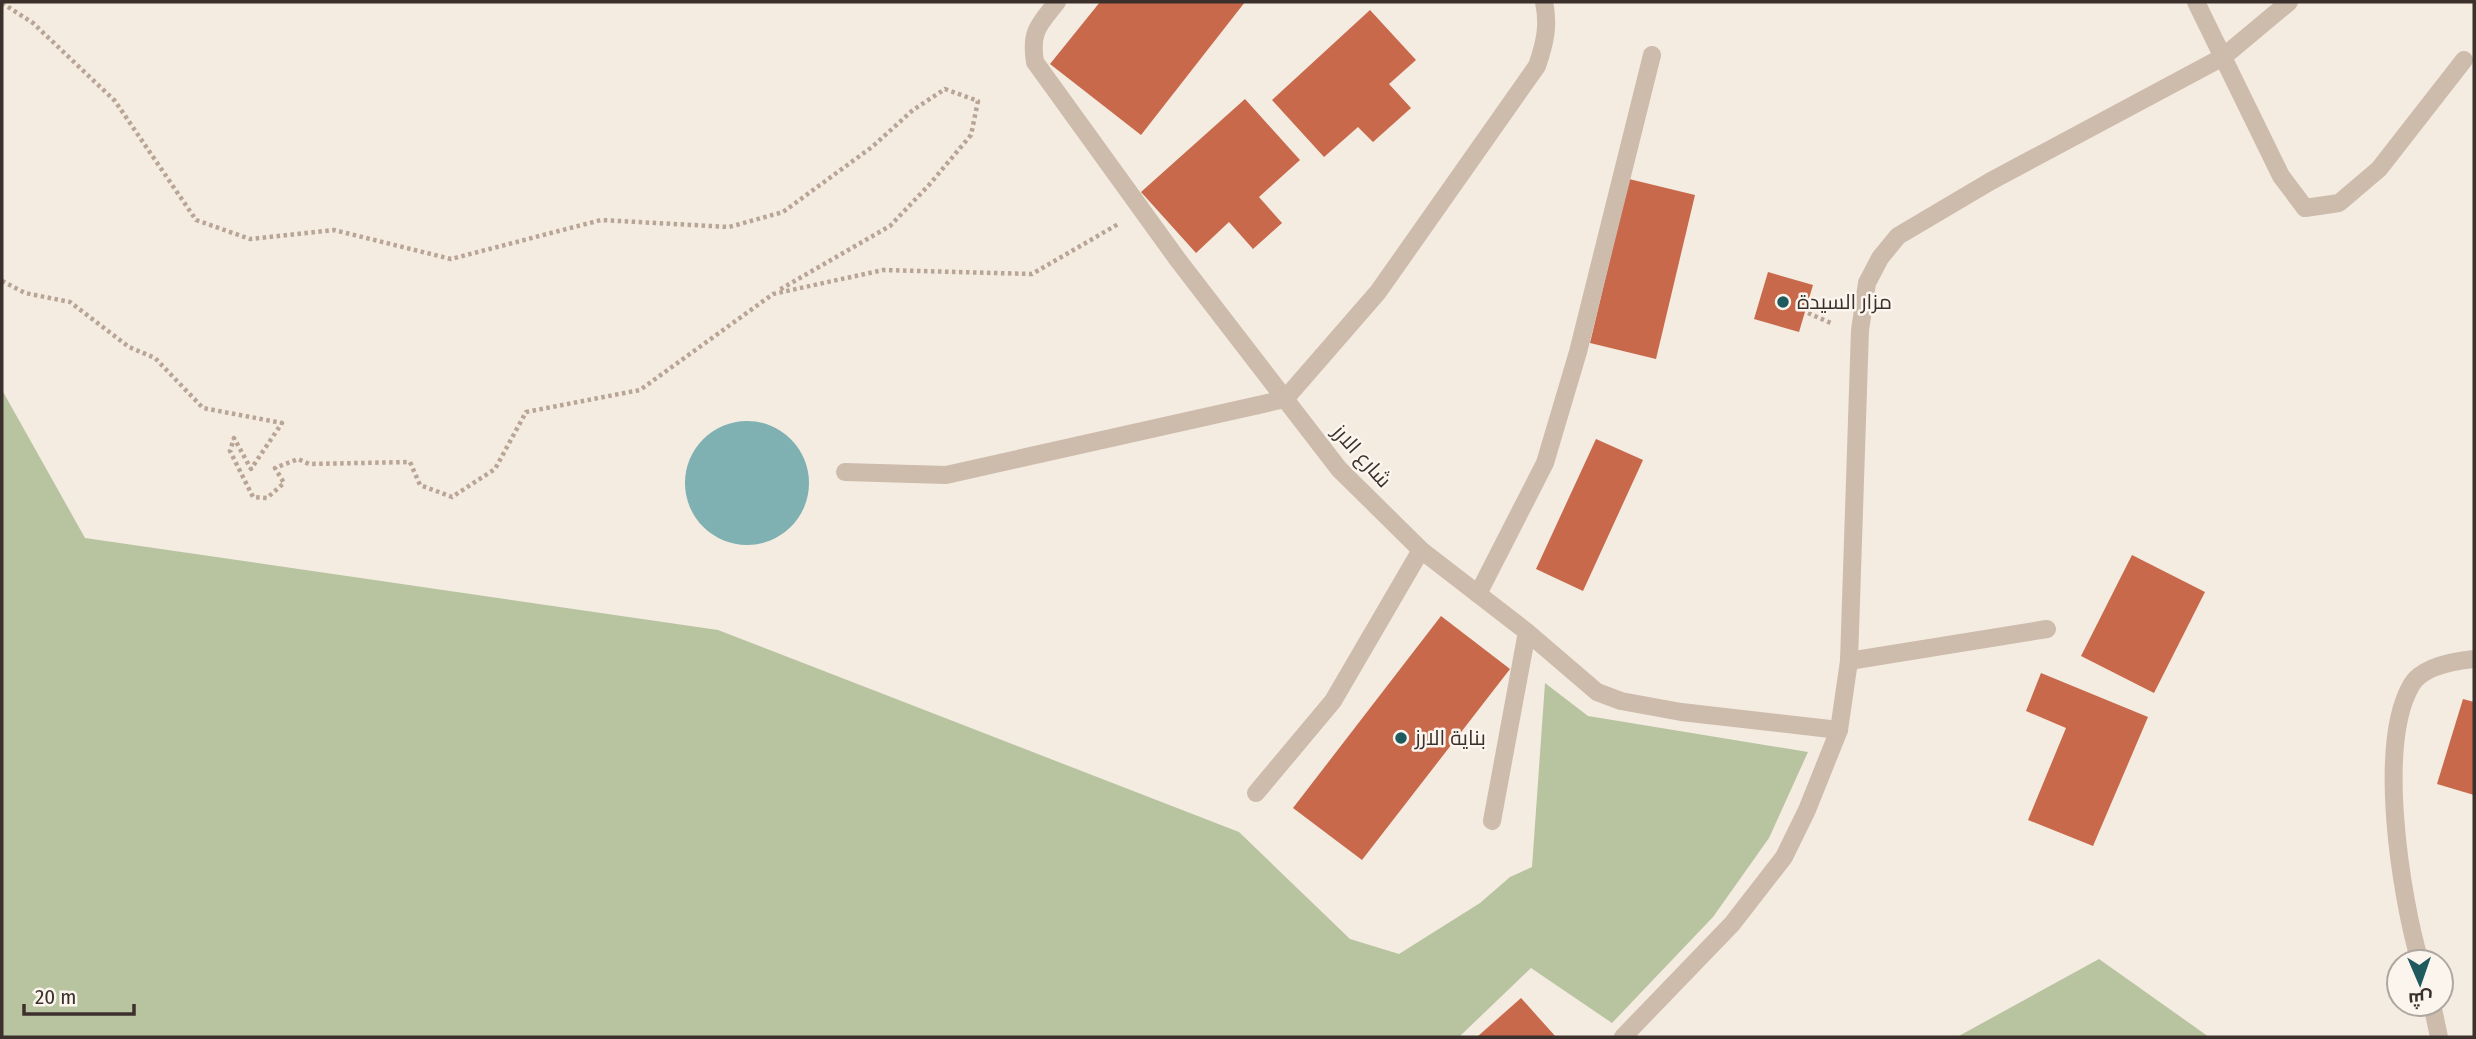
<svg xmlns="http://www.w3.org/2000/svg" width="2476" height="1039" font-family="'Fira Sans Condensed',Cairo,sans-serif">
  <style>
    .green { fill: #b8c4a0 }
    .water { fill: #7fb0b2 }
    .building { fill: #c8694b }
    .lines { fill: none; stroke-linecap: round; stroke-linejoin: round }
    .path { stroke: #b9a596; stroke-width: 4.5; stroke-dasharray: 3.5 3.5; stroke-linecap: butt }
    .lane { stroke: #cdbbac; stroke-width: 18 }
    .street { stroke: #cdbbac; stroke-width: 18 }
    .poi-dot { fill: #1f5a5e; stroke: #fbf5ee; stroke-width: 2.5 }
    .labels { text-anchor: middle; stroke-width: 5; stroke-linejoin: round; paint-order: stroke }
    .poi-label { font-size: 21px; fill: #3b302b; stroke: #fbf5ee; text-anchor: start }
    .street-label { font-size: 21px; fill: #3b302b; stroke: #fbf5ee }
  </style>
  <rect width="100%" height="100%" fill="#f4ebe1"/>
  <g class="green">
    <path d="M2,390L85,538L718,630L1239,832L1350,939L1399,954L1480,903L1510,877L1532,867L1545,683L1588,716L1808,752L1769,838L1713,917L1612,1023L1531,968L1459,1037H2Z"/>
    <path d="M2099,959L2209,1037H1957Z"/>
  </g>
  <circle class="water" cx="747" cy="483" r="62"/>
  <g class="building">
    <path d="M1100,2H1245L1141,135L1050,64Z"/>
    <path d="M1370,10L1416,60L1389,84L1411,108L1373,142L1358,127L1324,157L1272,100Z"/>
    <path d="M1245,99L1300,160L1259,197L1282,223L1253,249L1229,222L1196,253L1141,192Z"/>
    <path d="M1629,179L1695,195L1656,359L1590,343Z"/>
    <path d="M1768,272L1813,285L1799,332L1754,319Z"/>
    <path d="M1596,439L1643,460L1583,591L1536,569Z"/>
    <path d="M2132,555L2205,592L2154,693L2081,656Z"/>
    <path d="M1441,616L1510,669L1362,860L1293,808Z"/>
    <path d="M2041,673L2148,717L2093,846L2028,820L2066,728L2026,711Z"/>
    <path d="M2463,699L2474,702V795L2437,784Z"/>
    <path d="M1521,998L1556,1037H1477Z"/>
  </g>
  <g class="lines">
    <g class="path">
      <path d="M2,3L33,23L115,101L196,220L250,239L334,230L451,259L601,220L729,227L783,212L872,147L913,110L945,89L978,101L971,135L929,185L890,226L779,290"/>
      <path d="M2,281L25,293L70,302L129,347L155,358L203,408L282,423L251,469L234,438L230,451L253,497L267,498L284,483L275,468L298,459L309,464L410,462L420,485L452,497L495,469L526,412L640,390L773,294L883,270L1032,274L1120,223"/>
      <path d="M1808,313L1833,324"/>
    </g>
    <g class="lane">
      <path d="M2196,2L2281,176L2305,208L2339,203L2379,169L2464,60"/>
      <path d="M845,472L946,475L1285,399"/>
      <path d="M1256,793L1333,701L1421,550"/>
      <path d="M1492,821L1527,632"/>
    </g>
    <g class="street">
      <path d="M1057,2C1039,25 1030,31 1035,62L1178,260L1339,469L1421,550L1527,632L1597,692L1621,701L1681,712L1839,730"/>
      <path d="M1285,399L1378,292L1537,66C1545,43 1549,25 1544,2"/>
      <path d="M1478,594L1545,463L1578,352L1652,55"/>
      <path d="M1849,661L2047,629"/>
      <path d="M2420,962C2401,897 2376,743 2412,684C2423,666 2455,661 2474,659"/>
      <path d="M2432,1004L2439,1037"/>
      <path d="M1623,1037L1732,924L1784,857L1807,810L1839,730L1849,661L1860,330L1867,283L1880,258L1898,236L1991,181L2223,57L2289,2"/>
    </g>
  </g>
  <g class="poi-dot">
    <circle cx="1783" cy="302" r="7"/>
    <circle cx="1401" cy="738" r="7"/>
  </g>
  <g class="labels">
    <g class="poi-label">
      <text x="1797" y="309">مزار السيدة</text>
      <text x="1415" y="745">بناية الارز</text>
    </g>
    <g class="street-label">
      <text transform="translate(1362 456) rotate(48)" y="7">شارع الارز</text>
    </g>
  </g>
  <rect width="2476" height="1039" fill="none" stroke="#3b302b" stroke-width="7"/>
  <g transform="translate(2420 983) rotate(178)"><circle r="33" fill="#fbf5ee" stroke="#aea6a0" stroke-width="2"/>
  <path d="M0-5L12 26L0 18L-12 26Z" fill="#1f5a5e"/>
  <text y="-10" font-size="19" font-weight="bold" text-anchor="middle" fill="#3b302b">ش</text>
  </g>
  <path d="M24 1004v10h110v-10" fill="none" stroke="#3b302b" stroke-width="3.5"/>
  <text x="35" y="1004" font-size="21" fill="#3b302b" stroke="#fbf5ee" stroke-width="5" paint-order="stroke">20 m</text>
</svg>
